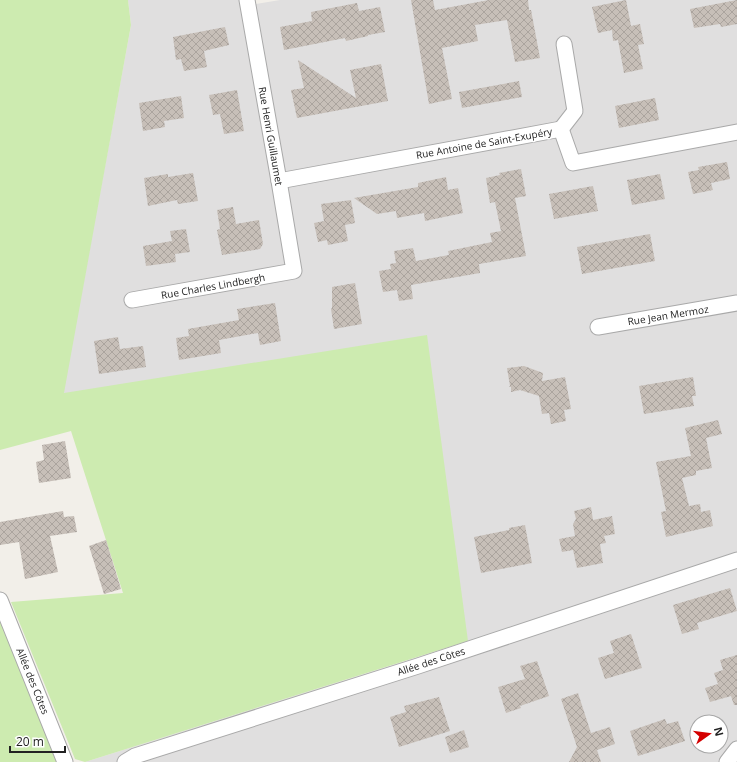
<svg xmlns="http://www.w3.org/2000/svg" width="737" height="762" font-family="'Open Sans',sans-serif">
  <style>
    .residential { fill: #e0dfdf; fill-rule: evenodd }
    .grass { fill: #cdebb0 }
    .building { fill: url(#building-cross-hatch) }
    .lines { fill: none; stroke-linecap: round; stroke-linejoin: round }
    .minor-casing { stroke: #a9a9a9; stroke-width: 17 }
    .minor { stroke: #fff; stroke-width: 15 }
    .labels { text-anchor: middle; stroke-width: 3; stroke-linejoin: round; paint-order: stroke }
    .street-label { font-size: 10px; fill: #222; stroke: #fff }
  </style>
  <defs>
    <pattern id="building-cross-hatch" width="8" height="8" patternUnits="userSpaceOnUse"><rect width="8" height="8" fill="#c7bfb8"/><path d="M0 0l8 8M0 8l8-8" fill="none" stroke="#aba49e"/></pattern>
  </defs>
  <rect width="100%" height="100%" fill="#f2efe9"/>
  <path class="residential" d="M128,0H255L256,4L280,0H737V762H85L468,641L63,393L131,25ZM697,722H721V746H697Z"/>
  <g class="grass">
    <path d="M0,0H128L131,25L64,393L427,335L468,641L85,762L75,759L11,602L123,593L71,431L0,450Z"/>
    <path d="M0,614L58,762H0Z"/>
  </g>
  <g class="building">
    <path d="M411,0H433L435,10L489,0H528L529,10H531L540,58L515,62L507,20L475,25L478,41L442,48L452,99L429,104Z"/>
    <path d="M626,0L631,26L640,24L644,44L638,45L643,69L624,73L618,40L613,41L612,30L598,33L592,7Z"/>
    <path d="M737,0V24L721,27L720,24L694,28L690,9Z"/>
    <path d="M357,3L359,11L380,7L385,32L368,35V36L346,41L345,38L284,50L280,27L312,21L311,12Z"/>
    <path d="M225,27L229,45L204,51L207,67L184,71L181,59L176,60L173,37Z"/>
    <path d="M298,60L356,98L350,70L381,64L388,101L297,118L291,90L304,88Z"/>
    <path d="M519,81L522,97L462,108L459,92Z"/>
    <path d="M237,90L244,131L224,134L220,114L213,115L209,95Z"/>
    <path d="M181,96L184,118L164,121L165,127L143,131L139,103Z"/>
    <path d="M655,98L659,120L619,128L615,106Z"/>
    <path d="M727,162L730,179L711,183L713,190L693,194L688,172L699,170L698,167Z"/>
    <path d="M521,169L526,196L515,198L526,256L479,264L480,273L411,285L413,299L399,301L397,290L383,292L379,271L391,269L390,264L396,263L394,251L413,248L416,261L449,255L448,251L492,242L490,233L501,231L495,202L490,203L486,178L500,175L499,173Z"/>
    <path d="M193,173L198,201L178,204L177,200L148,206L144,178L168,174V177Z"/>
    <path d="M660,174L665,199L632,205L627,180Z"/>
    <path d="M446,177L448,190L458,188L463,213L425,221L424,213L397,218L396,211L377,214L354,198L418,187V183Z"/>
    <path d="M593,186L598,211L554,219L549,194Z"/>
    <path d="M351,200L355,223L345,225L348,241L328,245L327,240L318,242L314,223L324,221L321,204Z"/>
    <path d="M233,207L236,224L259,220L263,244L260,249L222,255L217,230L220,229L217,210Z"/>
    <path d="M186,229L190,252L175,254L176,262L146,266L143,246L172,241L170,231Z"/>
    <path d="M650,234L655,261L582,274L577,247Z"/>
    <path d="M355,283L362,324L334,329L331,309L332,308V287Z"/>
    <path d="M275,303L281,341L260,345L258,333L219,340L221,353L179,360L176,338L189,336L188,329L239,320L237,309Z"/>
    <path d="M118,337L120,349L143,346L146,367L99,374L94,341Z"/>
    <path d="M524,366L543,373L542,381L565,377L571,409L564,410L566,421L551,424L549,413L542,414L539,396L520,390L511,392V387H509L510,386L507,368Z"/>
    <path d="M693,377L696,396H692L694,406L644,414L639,386Z"/>
    <path d="M718,420L722,434L706,438L712,468L696,471V475L682,478L689,506L700,504L701,512L710,510L713,526L666,537L661,512L666,511L656,462L691,456L685,428Z"/>
    <path d="M65,441L71,478L39,483L36,462L44,460L42,445Z"/>
    <path d="M591,507L593,520L612,516L615,534L604,536L606,543L600,544L603,563L577,568L573,550L562,552L559,539L575,536L573,524L576,519L574,511Z"/>
    <path d="M63,511L64,517L74,516L77,532L50,536L58,572L25,579L19,542L0,545V522Z"/>
    <path d="M525,525L532,563L481,573L474,537L509,530V528Z"/>
    <path d="M106,540L121,589L104,594L89,546Z"/>
    <path d="M730,588L737,611L697,623L699,629L682,634L673,605Z"/>
    <path d="M631,634L642,668L605,679L598,658L614,653L610,641Z"/>
    <path d="M737,655V705H734L731,696L710,702L705,688L718,684L714,673L723,670L720,660Z"/>
    <path d="M537,661L549,696L520,706L521,708L506,713L498,687L525,679L520,666Z"/>
    <path d="M578,693L591,733L610,727L615,744L597,750L601,762H569L577,747L561,699Z"/>
    <path d="M439,697L450,731L399,747L390,717L406,712L404,706Z"/>
    <path d="M665,719L667,724L678,721L685,741L638,756L630,731Z"/>
    <path d="M464,730L469,747L450,753L445,737Z"/>
  </g>
  <g class="lines">
    <g class="minor-casing">
      <g id="minor">
        <path d="M561,129L575,111L564,44"/>
        <path d="M279,181L561,129L573,163L737,132"/>
        <path d="M132,300L294,271L279,181L247,0"/>
        <path d="M598,327L737,303"/>
        <path d="M0,600L65,762"/>
        <path d="M125,762L135,756L418,666L737,560"/>
        <path d="M727,762L737,749"/>
      </g>
    </g>
    <use href="#minor" class="minor"/>
  </g>
  <g class="labels">
    <g class="street-label">
      <text transform="translate(271 136) rotate(80)" y="4">Rue Henri Guillaumet</text>
      <text transform="translate(484 143) rotate(-10)" y="4">Rue Antoine de Saint-Exupéry</text>
      <text transform="translate(213 286) rotate(-10)" y="4">Rue Charles Lindbergh</text>
      <text transform="translate(668 315) rotate(-9)" y="4">Rue Jean Mermoz</text>
      <text transform="translate(431 661) rotate(-18)" y="4">Allée des Côtes</text>
      <text transform="translate(33 681) rotate(68)" y="4">Allée des Côtes</text>
    </g>
  </g>
  <g transform="translate(709 734) rotate(76)"><circle r="19" fill="#ffffff" stroke="#a7a7a7"/>
  <path d="M0-3L7 15L0 10L-7 15Z" fill="#d40000"/>
  <text y="-6" font-size="11" font-weight="bold" text-anchor="middle" fill="#222222">N</text>
  </g>
  <path d="M10 746v6h55v-6" fill="none" stroke="#222222" stroke-width="2"/>
  <text x="16" y="746" font-size="12" fill="#222222" stroke="#ffffff" stroke-width="3" paint-order="stroke">20 m</text>
</svg>
